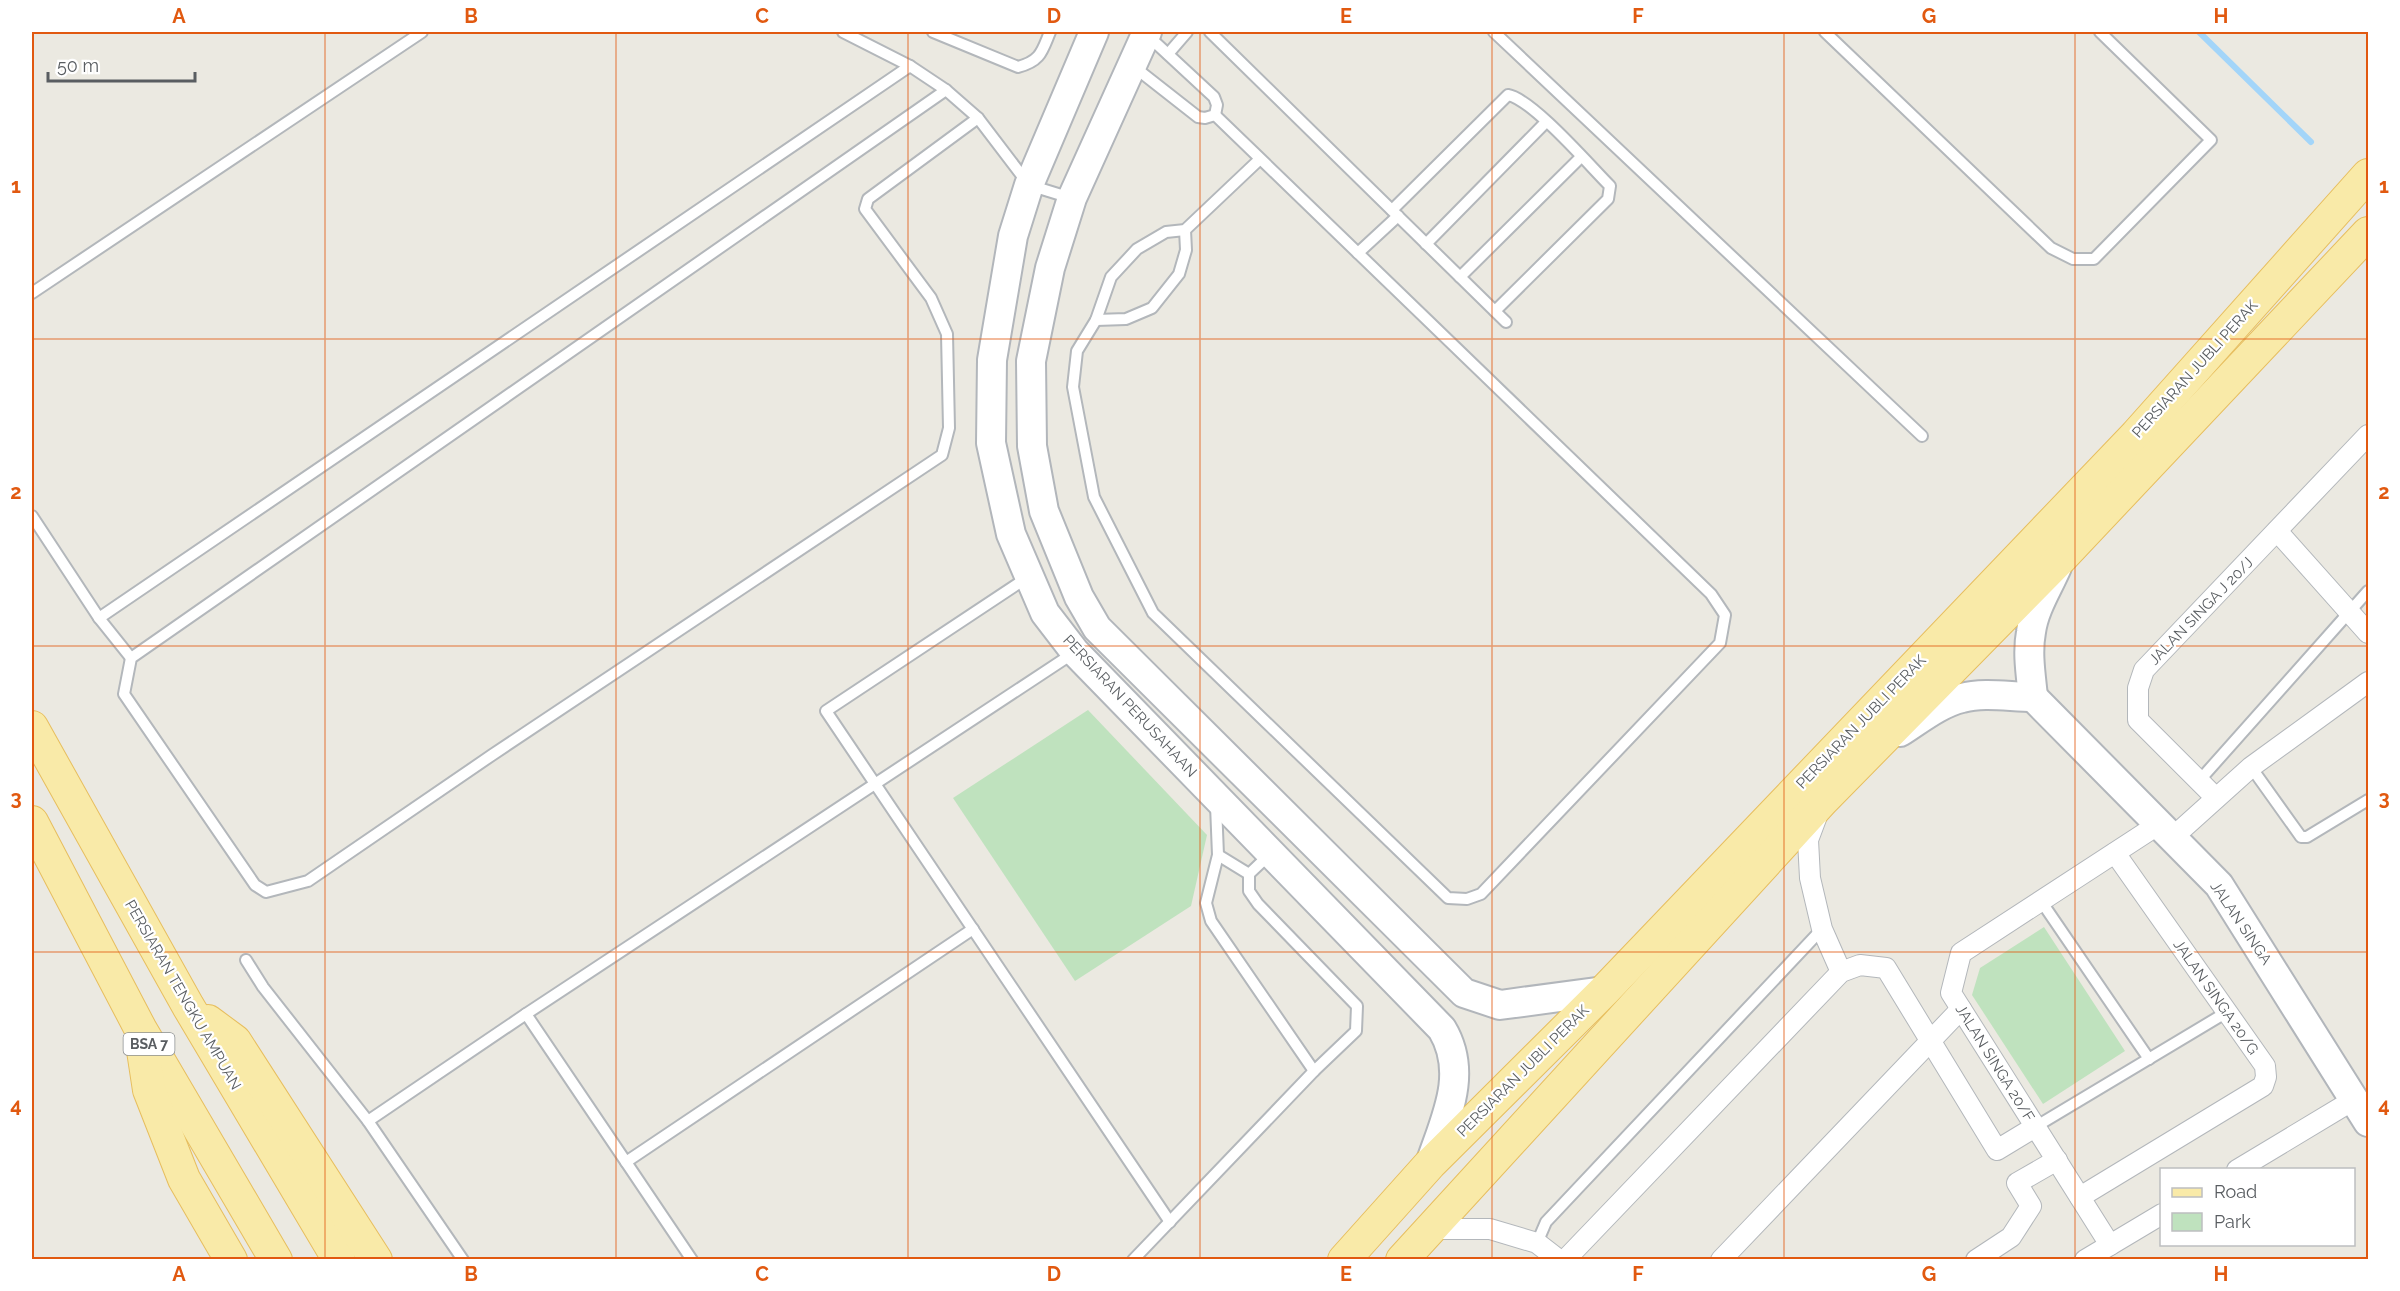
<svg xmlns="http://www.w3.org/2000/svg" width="2400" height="1291" font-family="Raleway,sans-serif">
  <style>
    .green { fill: #bfe2be }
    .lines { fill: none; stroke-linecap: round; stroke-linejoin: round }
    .stream { stroke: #a3d5f9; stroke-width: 6 }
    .lane-casing { stroke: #b3b7bb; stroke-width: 14 }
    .street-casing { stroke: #b3b7bb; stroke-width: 22 }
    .secondary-casing { stroke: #b2b6bb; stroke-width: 32 }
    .primary-casing { stroke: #e7be5e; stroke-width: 34 }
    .lane { stroke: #fff; stroke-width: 10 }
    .street { stroke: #fff; stroke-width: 20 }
    .secondary { stroke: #fff; stroke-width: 28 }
    .primary { stroke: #f9eaa8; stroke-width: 32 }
    .grid { fill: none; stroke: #e15910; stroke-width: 1.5; stroke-opacity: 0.55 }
    .labels { text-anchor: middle; stroke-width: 4.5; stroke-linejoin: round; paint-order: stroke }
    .shield { fill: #fff; stroke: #8b8e90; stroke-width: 1.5 }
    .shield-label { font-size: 14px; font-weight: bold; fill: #595d61 }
    .street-label { font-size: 15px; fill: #595d61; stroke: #fff }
    .neatline { fill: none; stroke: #e15910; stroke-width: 2 }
    .grid-label { font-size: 20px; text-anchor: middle; font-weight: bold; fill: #e15910 }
  </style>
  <rect width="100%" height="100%" fill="#ebe9e1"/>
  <g class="green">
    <path d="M1088,710L1207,835L1191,906L1075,981L953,798Z"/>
    <path d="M2044,927L2125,1051L2043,1104L1972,995L1980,968Z"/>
  </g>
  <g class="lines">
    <path class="stream" d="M2199,32L2311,142"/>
    <g class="lane-casing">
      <g id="lane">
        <path d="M843,32L910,66L946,90L978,118L1029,185L1071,198"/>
        <path d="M933,32L1018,67C1041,61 1042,51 1050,32"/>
        <path d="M1210,32L1506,322"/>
        <path d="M1494,32L1922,436"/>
        <path d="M1825,32L2051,248L2073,259H2094L2211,140L2100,32"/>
        <path d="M1168,54L1187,32"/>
        <path d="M1133,66L1198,117L1205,118L1215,115L1217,105L1214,97L1146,34"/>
        <path d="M946,90L131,658L124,694L255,885L266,892L308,881L492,755L942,455L949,428L947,334L931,298L865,209L868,199L978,118"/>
        <path d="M1215,115C1381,274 1546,434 1711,594L1725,615L1720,643L1481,894L1467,899L1448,898L1153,613L1094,497L1073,387L1077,351L1096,320L1111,277L1137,249L1166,232L1185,230L1260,159"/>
        <path d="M1392,210L1508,95C1532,99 1590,166 1610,186L1608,199L1495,311"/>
        <path d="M1426,244L1546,122"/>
        <path d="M1358,253L1398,216"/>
        <path d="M1460,277L1581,157"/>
        <path d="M32,293L422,32"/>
        <path d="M1096,320L1126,319L1152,308L1179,274L1186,250L1185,230"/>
        <path d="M32,516L99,618L131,658"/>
        <path d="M1028,577L826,711L1170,1222"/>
        <path d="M99,618L910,66"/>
        <path d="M2251,767L2301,837H2307L2368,800"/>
        <path d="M2199,781L2368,591"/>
        <path d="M1216,805L1218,855L1206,903L1211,921L1314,1071L1356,1031L1357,1006L1258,904L1249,891V874L1270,854"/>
        <path d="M1218,855L1249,874"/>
        <path d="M2041,901L2149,1059"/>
        <path d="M246,960L263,987L368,1121"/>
        <path d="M526,1014L1075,652"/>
        <path d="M2035,1127L2227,1012"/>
        <path d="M1537,1243L1546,1222L1822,929"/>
        <path d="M463,1260L368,1121L526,1014L626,1162"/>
        <path d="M692,1260L626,1162L973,929"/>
        <path d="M1133,1260L1314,1071"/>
      </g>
    </g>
    <g class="street-casing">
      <g id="street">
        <path d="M2277,531L2368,633"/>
        <path d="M2216,798L2138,720V688L2144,670L2368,435"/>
        <path d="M1817,816L1808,840L1810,878L1822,929L1841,972"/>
        <path d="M2172,838L2251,767L2368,682"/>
        <path d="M2237,1170L2355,1099"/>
        <path d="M2080,1197L2263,1086L2266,1077L2265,1066L2115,853"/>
        <path d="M1431,1229H1490L1537,1243L1559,1260"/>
        <path d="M2110,1245L1951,993L1961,953L2159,824"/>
        <path d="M1565,1260L1841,972L1860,965L1886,968L1997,1150L2035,1127"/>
        <path d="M1721,1260L1961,1009"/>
        <path d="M1976,1260L2011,1237L2031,1206L2017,1183L2057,1160"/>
        <path d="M2085,1260L2162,1214"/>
      </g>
    </g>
    <g class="secondary-casing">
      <g id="secondary">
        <path d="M1094,32L1029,185L1013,236L992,360L991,443L1011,534L1045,613L1075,652L1442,1029C1469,1074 1445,1119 1430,1164"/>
        <path d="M1147,32L1072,198L1050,268L1031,361L1032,446L1044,511L1079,597L1097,628L1464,993L1500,1005L1604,991"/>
        <path d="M2033,697L2219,885L2368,1122"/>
        <path d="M2033,697C2031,676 2027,653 2031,632C2034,609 2048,588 2057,567"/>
        <path d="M1900,732C1919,720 1940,703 1962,698C1984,692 2010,697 2033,697"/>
      </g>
    </g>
    <g class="primary-casing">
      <g id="primary">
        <path d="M32,727L188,1006L339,1260"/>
        <path d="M32,822L140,1028L276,1260"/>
        <path d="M208,1021L235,1041L376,1260"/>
        <path d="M142,1044L149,1090L184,1179L231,1260"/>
        <path d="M1344,1260L1430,1164L1604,991L2136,435L2368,175"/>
        <path d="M1402,1260L1823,800L2063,556L2368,233"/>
      </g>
    </g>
    <use href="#lane" class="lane"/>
    <use href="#street" class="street"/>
    <use href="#secondary" class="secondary"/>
    <use href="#primary" class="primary"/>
  </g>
  <path class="grid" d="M325,32V1260M616,32V1260M908,32V1260M1200,32V1260M1492,32V1260M1784,32V1260M2075,32V1260M32,339H2368M32,646H2368M32,952H2368"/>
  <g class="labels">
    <rect class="shield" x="123.5" y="1033" width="51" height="22" rx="4.5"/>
    <g class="shield-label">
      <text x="149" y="1049">BSA 7</text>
    </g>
    <g class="street-label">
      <text transform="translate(2195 369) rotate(-48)" y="5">PERSIARAN JUBLI PERAK</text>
      <text transform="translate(2201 611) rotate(-46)" y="5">JALAN SINGA J 20/J</text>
      <text transform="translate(1130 706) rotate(47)" y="5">PERSIARAN PERUSAHAAN</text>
      <text transform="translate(1861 722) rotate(-46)" y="5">PERSIARAN JUBLI PERAK</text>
      <text transform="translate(2241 923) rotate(56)" y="5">JALAN SINGA</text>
      <text transform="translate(183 995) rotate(60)" y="5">PERSIARAN TENGKU AMPUAN</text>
      <text transform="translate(2216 997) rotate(55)" y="5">JALAN SINGA 20/G</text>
      <text transform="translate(1995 1063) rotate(58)" y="5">JALAN SINGA 20/F</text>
      <text transform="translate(1523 1071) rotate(-45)" y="5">PERSIARAN JUBLI PERAK</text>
    </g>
  </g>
  <rect width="2400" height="1291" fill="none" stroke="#ffffff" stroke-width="66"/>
  <rect x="2160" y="1168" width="195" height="78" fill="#ffffff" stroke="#bdbec0" stroke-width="1.5"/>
  <rect x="2172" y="1188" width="30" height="9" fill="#f9eaa8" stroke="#bdbec0" stroke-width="1.5"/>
  <text x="2214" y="1198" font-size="18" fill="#595d61">Road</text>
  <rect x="2172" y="1213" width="30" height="18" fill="#bfe2be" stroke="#bdbec0" stroke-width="1.5"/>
  <text x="2214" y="1228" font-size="18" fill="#595d61">Park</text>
  <path d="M48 72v9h147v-9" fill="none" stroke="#595d61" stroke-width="3"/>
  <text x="57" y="72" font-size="18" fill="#595d61" stroke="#ffffff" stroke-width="4.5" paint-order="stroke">50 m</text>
  <rect x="33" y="33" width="2334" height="1225" class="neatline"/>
  <g class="grid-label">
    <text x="179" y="23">A</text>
    <text x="471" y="23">B</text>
    <text x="762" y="23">C</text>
    <text x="1054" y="23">D</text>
    <text x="1346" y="23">E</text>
    <text x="1638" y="23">F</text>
    <text x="1929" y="23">G</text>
    <text x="2221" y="23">H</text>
    <text x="16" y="193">1</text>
    <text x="2384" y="193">1</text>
    <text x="16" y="499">2</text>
    <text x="2384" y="499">2</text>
    <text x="16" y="805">3</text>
    <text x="2384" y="805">3</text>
    <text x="16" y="1112">4</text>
    <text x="2384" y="1112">4</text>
    <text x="179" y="1281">A</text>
    <text x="471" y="1281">B</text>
    <text x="762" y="1281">C</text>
    <text x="1054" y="1281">D</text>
    <text x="1346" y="1281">E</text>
    <text x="1638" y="1281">F</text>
    <text x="1929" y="1281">G</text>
    <text x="2221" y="1281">H</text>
  </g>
</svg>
